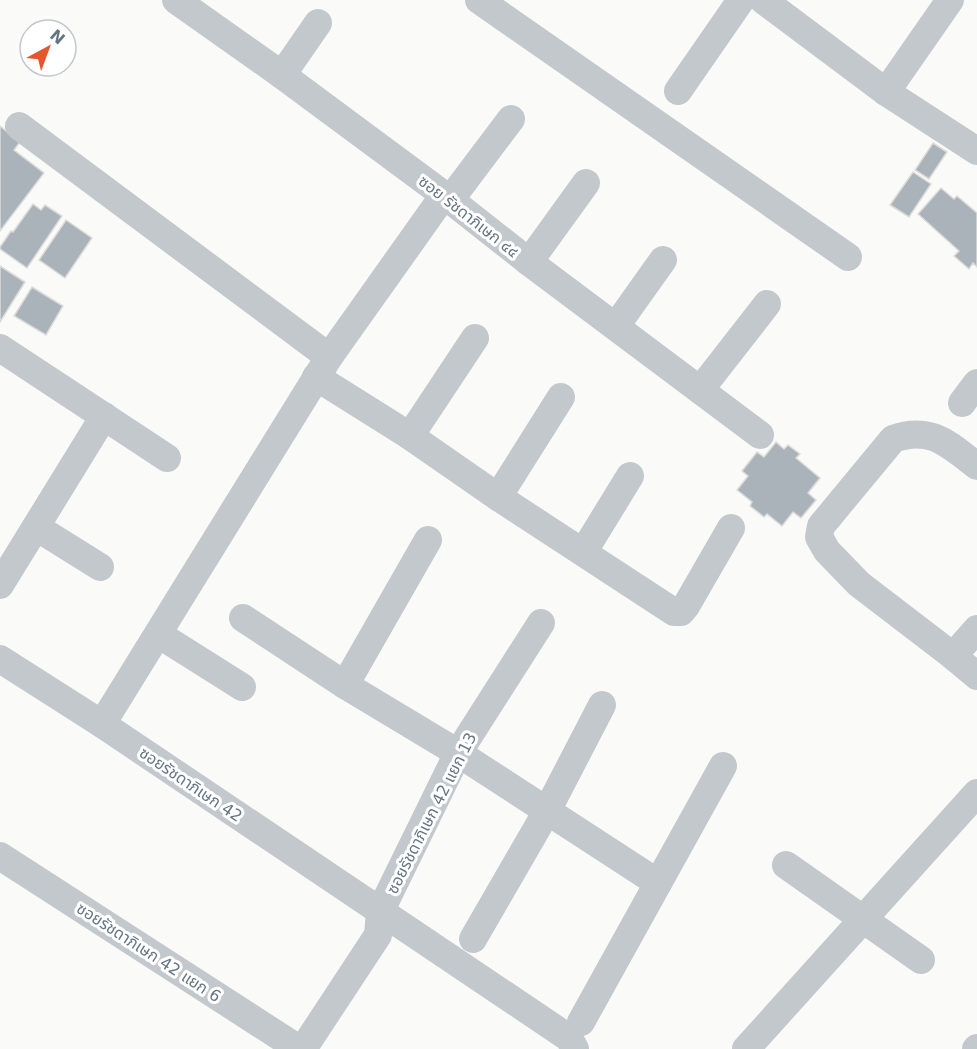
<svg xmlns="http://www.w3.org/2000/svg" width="977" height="1049" font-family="'DejaVu Sans','Noto Sans Thai',sans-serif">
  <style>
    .building { fill: #aab3b9; stroke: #dcdcda; stroke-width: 1.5 }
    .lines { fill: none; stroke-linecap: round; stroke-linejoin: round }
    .minor { stroke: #c3c8cc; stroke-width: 28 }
    .labels { text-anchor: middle; stroke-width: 6; stroke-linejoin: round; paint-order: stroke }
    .street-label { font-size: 16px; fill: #657683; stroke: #fff }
  </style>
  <rect width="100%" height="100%" fill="#fafaf8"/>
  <g class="building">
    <path d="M0,126L20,142L14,150L44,173L0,231Z"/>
    <path d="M933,143L947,152L929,179L915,170Z"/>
    <path d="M913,172L931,184L909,217L890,205Z"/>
    <path d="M941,188L954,199L957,196L977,213V267L973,263L969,269L954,256L959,251L918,214Z"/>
    <path d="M33,204L41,210L45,205L62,216L27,268L0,249V247L11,231L13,232Z"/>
    <path d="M66,220L92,238L65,278L39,260Z"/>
    <path d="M0,266L25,282L0,322Z"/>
    <path d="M32,287L63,306L46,335L14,316Z"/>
    <path d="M776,442L784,449L788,445L800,454L796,458L820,478L808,493L816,500L801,518L793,512L782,526L767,514L764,517L750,506L752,502L737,490L748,476L742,471L757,452L764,457Z"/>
  </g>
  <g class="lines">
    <g class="minor">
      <path d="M176,0L282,75L444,195L529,262L760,435"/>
      <path d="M479,0L848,257"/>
      <path d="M763,0L886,92L977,151"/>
      <path d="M282,75L318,23"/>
      <path d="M678,91L741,0"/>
      <path d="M886,92L950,0"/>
      <path d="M19,126L329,357"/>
      <path d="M450,200L511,119"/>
      <path d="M529,262L586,183"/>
      <path d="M616,326L663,260"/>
      <path d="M0,348L167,458"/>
      <path d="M316,377L410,436L498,497L674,612H681L686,606L731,528"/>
      <path d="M700,390L767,304"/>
      <path d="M962,403L977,383"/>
      <path d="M410,436L475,338"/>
      <path d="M977,466C949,445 931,425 893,439L821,526L819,537L827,551L859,584L953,656L977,676"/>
      <path d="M498,497L561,397"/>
      <path d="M36,527L100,567"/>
      <path d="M584,551L630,476"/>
      <path d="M0,585L104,416"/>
      <path d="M243,618L345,685L458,753L658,883"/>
      <path d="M158,634L242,687"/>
      <path d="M953,656L977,629"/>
      <path d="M0,659L102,724L569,1038L575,1049"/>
      <path d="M345,685L428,540"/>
      <path d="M102,724L329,357L444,195"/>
      <path d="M0,856L299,1049"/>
      <path d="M786,865L921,960"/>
      <path d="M473,939L547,811L602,705"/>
      <path d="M581,1022L723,766"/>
      <path d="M303,1049L378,935L380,912L458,753L541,623"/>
      <path d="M746,1049L977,793"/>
      <path d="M976,1049L977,1048"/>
    </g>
  </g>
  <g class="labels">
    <g class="street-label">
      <text transform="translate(469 216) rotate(38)" y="6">ซอย รัชดาภิเษก ๔๔</text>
      <text transform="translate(191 784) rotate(34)" y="6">ซอยรัชดาภิเษก 42</text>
      <text transform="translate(431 813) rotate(-63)" y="6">ซอยรัชดาภิเษก 42 แยก 13</text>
      <text transform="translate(149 952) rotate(33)" y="6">ซอยรัชดาภิเษก 42 แยก 6</text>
    </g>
  </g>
  <g transform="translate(48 48) rotate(41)"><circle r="28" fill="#ffffff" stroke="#c1c8cd" stroke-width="1.5"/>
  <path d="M0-4.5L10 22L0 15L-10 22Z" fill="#e4572e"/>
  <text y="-9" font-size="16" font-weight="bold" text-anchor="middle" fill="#657683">N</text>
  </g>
</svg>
